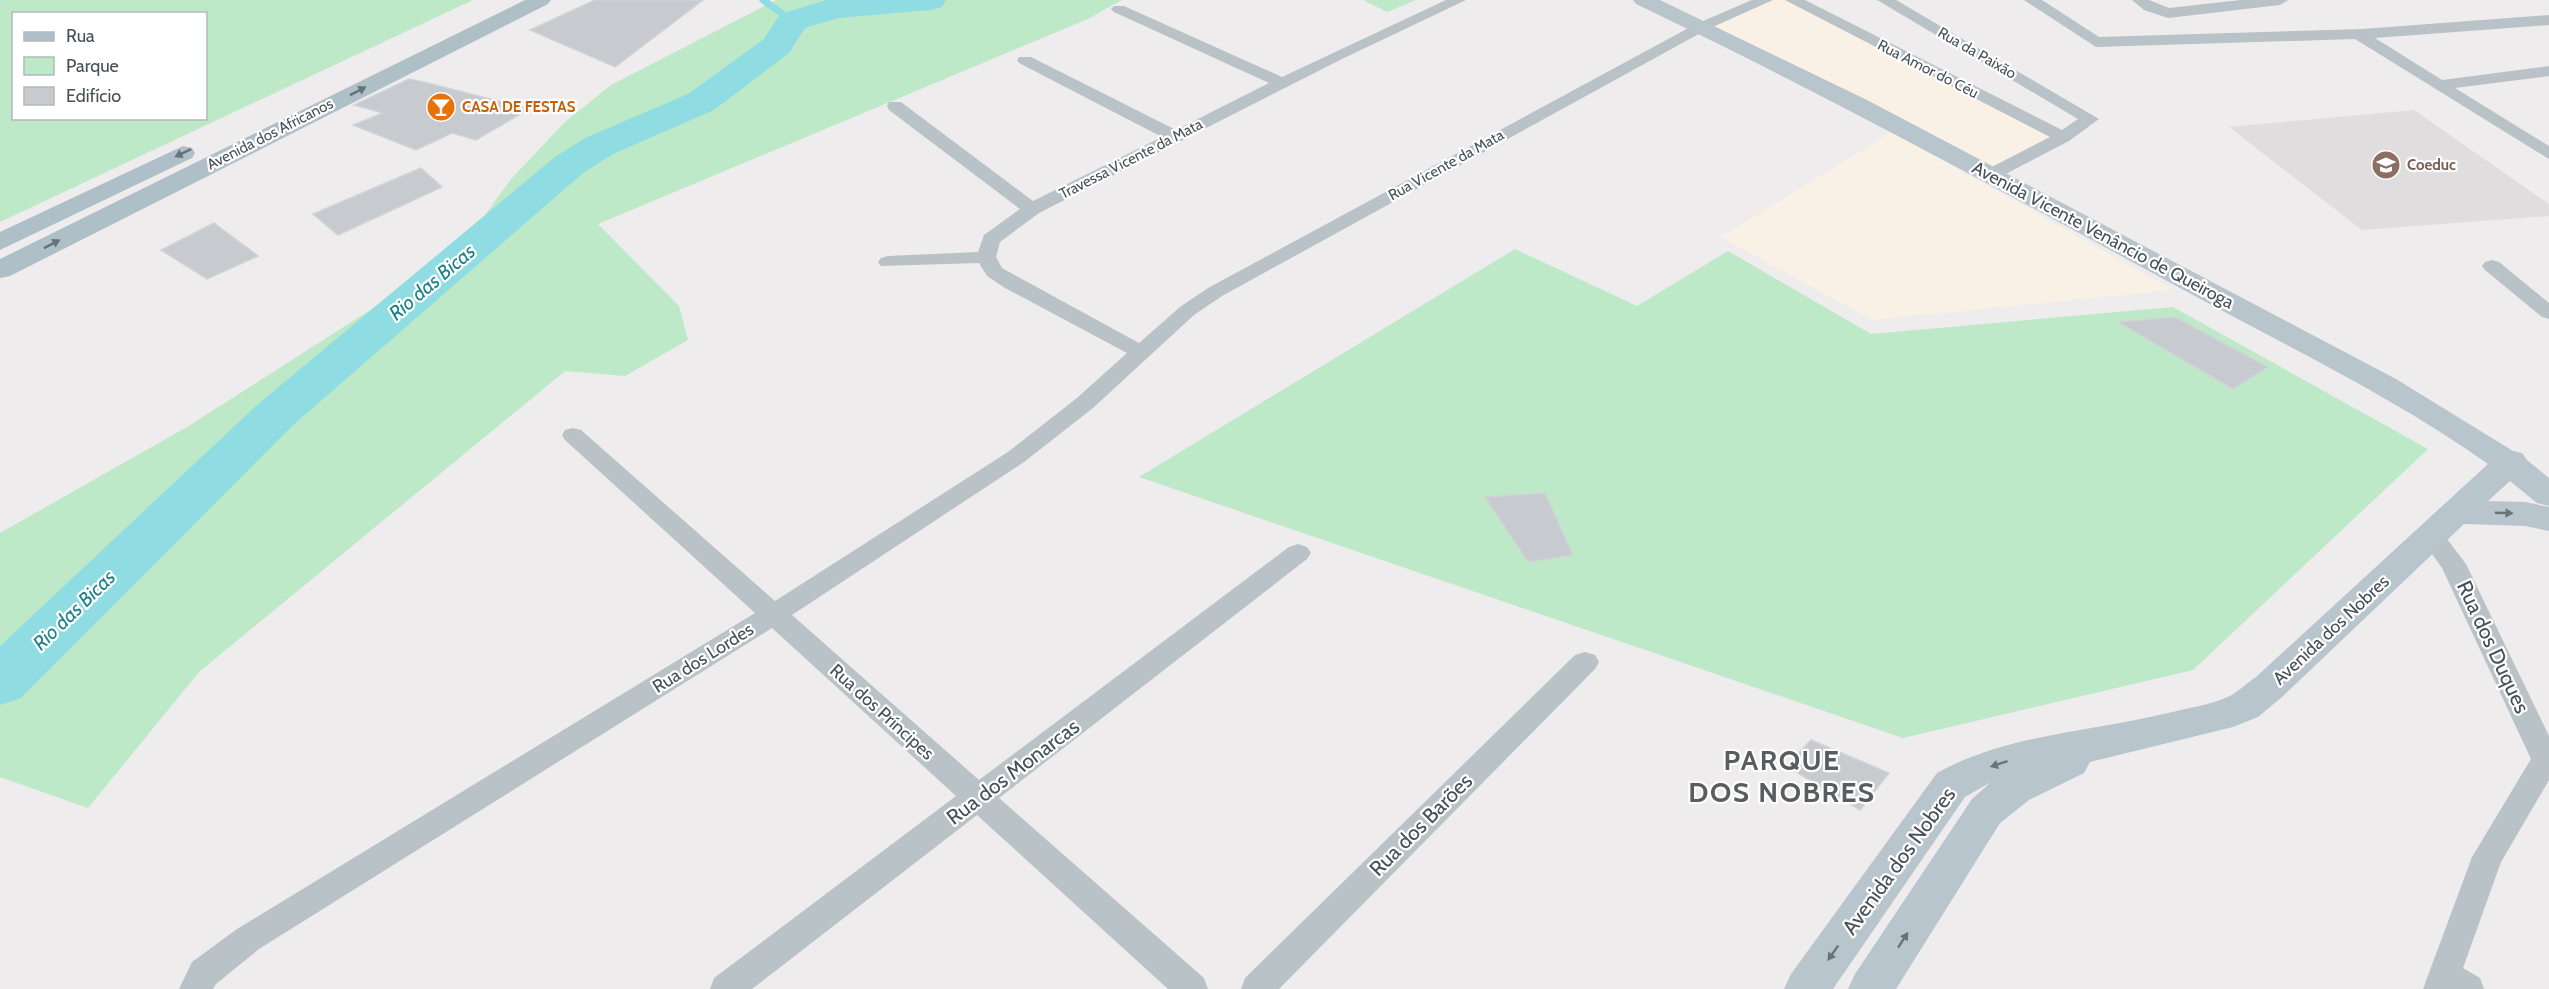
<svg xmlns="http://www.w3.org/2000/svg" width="2549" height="989" font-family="Cabin,sans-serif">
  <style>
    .commercial { fill: #f9f1e5 }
    .education { fill: #dfdddd }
    .green { fill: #bde9c8; fill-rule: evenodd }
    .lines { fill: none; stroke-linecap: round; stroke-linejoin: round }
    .stream { stroke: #8fdce2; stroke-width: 7 }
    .river { fill: #8fdce2; fill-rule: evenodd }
    .building { fill: #c7cace; stroke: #d0d3d7; stroke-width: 1.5 }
    .street { fill: #b8c2c7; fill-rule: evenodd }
    .secondary { fill: #b9c5cc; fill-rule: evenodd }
    .primary { fill: #aebfc8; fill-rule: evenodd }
    .oneway { fill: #657279 }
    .oneway2 { fill: #68747a }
    .labels { text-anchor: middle; stroke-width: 4.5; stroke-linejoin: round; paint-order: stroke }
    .far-street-label { font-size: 15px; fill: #465157; stroke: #fff }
    .far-food-label { font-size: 15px; font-weight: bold; fill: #c56008; stroke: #fff; text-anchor: start }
    .far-education-label { font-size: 15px; font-weight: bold; fill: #785e54; stroke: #fff; text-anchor: start }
    .street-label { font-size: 18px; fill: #465157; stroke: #fff }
    .water-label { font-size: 20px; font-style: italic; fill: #198189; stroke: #fff }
    .near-street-label { font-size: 21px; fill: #465157; stroke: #fff }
    .near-district-label { font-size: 28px; font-weight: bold; letter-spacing: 1.5px; fill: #595d60; stroke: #fff }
  </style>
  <rect width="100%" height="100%" fill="#eeecec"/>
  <g class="commercial">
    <path d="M1765,0H1793L2063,137L1990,175L1701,27Z"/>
    <path d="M1892,132L2173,290L1872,320L1721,237Z"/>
  </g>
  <path class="education" d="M2414,110L2549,204V216L2362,230L2229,127Z"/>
  <g class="green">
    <path d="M0,0H473L0,222ZM14,14H206V118H14Z"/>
    <path d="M776,0H1122L1088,19L598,224L679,306L688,340L625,376L565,371L199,672L88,808L0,777V533L187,427L456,255L511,179L564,123L611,85Z"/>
    <path d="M1363,0H1416L1387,12Z"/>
    <path d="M1515,249L1637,306L1728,251L1871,334L2173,307L2428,449L2193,670L1903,738L1139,477Z"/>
  </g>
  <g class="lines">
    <path class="stream" d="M763,0L792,21"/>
    <path class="river" d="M827,0H946L942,7L930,10L838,18L805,28L789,53L714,110L613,154L583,173L292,426L21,698L0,705V646L258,404L555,157L585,138L688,94L764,39L780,14Z"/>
  </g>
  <g class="building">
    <path d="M595,0H703L615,67L530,30Z"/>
    <path d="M409,79L424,82L529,109L476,140L452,133L416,150L353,125L383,113L354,105Z"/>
    <path d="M421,168L442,187L338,235L313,214Z"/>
    <path d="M214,223L258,256L207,279L161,250Z"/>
    <path d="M2175,317L2268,367L2233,389L2118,322Z"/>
    <path d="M1545,493L1573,555L1528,562L1485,497Z"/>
    <path d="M1811,740L1889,773L1860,810L1786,766Z"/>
  </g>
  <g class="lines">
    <g class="street">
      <path d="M1446,0H1466L1344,58L1039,213L1000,242L996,257L1002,268L1139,343L1180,307L1208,288L1696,24L1752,0H1773L1706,30L1222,296L1194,315L1093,408L1024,462L792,615L979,780L1289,547L1298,544L1307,547L1311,553L1307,559L999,798L1204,978L1208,989H1168L977,815L752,989H710L714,978L956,796L772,628L259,949L216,984L213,989H179L192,962L237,929L755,613L565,440L562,435L565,430L573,428L581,430L775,601L1008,452L1077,398L1127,353L1005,288L987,276L979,263L881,266L878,262L881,258L888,256L978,252L984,235L1020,209L889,110L887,106L889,102H901L1033,201L1162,137L1019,63L1017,60L1019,57H1031L1176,130L1269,83L1114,12L1111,9L1114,6H1124L1282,77Z"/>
      <path d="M1785,0H1805L2062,130L2078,119L1877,0H1896L2099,119L2069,141L1996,179H1984L1981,175L1984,171L2050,137Z"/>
      <path d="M2024,0H2042L2099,37L2362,29L2549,15V25L2375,38L2442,80L2549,66V76L2455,88L2549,146V159L2355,39L2096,47Z"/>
      <path d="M2132,0H2149L2169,8L2241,0H2288L2280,5L2168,18L2144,10Z"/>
      <path d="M2492,260L2499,262L2549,303V319L2542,317L2485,270L2482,266L2485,262Z"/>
      <path d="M2432,528L2441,531L2466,564L2549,736V780L2501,862L2463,968L2480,978L2484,989H2423L2472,857L2531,759L2442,568L2420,537L2423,531Z"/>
      <path d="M1585,652L1595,655L1599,662L1595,669L1279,989H1241L1245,978L1575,655Z"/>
    </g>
    <path class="secondary" d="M1633,0H1660L1867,100L2396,379L2513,451L2522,453L2527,460L2549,478V506L2537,503L2510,481L2488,501L2525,502L2549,507V531L2525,526L2464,524L2282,697L2258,717L2233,727L2090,762L2084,773L2029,800L2000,823L1896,989H1848L1855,974L1972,799L1991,782L1965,797L1833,989H1784L1791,974L1937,773C2007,734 2090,732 2168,713C2188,708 2211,705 2230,696C2239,691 2247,683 2256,677L2488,464C2391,395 2284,345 2180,288C2000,190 1821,92 1636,4Z"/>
    <g class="primary">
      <path d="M525,0H551L548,4L10,276L0,278V259Z"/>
      <path d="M183,146L192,148L195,153L192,158L0,250V232Z"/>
    </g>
  </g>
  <defs><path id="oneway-solid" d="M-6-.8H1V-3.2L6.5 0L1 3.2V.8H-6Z" transform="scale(1.5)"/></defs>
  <g class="oneway">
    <use href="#oneway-solid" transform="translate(358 91) rotate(-27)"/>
    <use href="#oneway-solid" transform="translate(183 153) rotate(154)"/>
    <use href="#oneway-solid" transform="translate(52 244) rotate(-27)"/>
  </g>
  <g class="oneway2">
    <use href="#oneway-solid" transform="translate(2504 513) rotate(2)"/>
    <use href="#oneway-solid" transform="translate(1999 764) rotate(162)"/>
    <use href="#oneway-solid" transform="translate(1903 940) rotate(-57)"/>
    <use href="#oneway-solid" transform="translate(1833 953) rotate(125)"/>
  </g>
  <defs>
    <g id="bar-disc" transform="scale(1.5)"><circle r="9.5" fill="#e8710a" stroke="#fff"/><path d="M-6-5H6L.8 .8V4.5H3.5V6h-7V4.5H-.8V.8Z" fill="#fff"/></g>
    <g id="school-disc" transform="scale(1.5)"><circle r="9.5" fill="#8d6e63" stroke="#fff"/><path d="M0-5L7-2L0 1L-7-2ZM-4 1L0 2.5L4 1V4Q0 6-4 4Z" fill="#fff"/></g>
  </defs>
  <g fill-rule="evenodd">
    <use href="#bar-disc" x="441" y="107"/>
    <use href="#school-disc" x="2386" y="165"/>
  </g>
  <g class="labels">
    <g class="far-street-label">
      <text transform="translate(1977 53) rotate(30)" y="5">Rua da Paixão</text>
      <text transform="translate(1928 69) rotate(27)" y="5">Rua Amor do Céu</text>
      <text transform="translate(270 134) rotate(-27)" y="5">Avenida dos Africanos</text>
      <text transform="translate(1131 159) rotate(-27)" y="5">Travessa Vicente da Mata</text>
      <text transform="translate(1446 165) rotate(-29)" y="5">Rua Vicente da Mata</text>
    </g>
    <g class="far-food-label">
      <text x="462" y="112">CASA DE FESTAS</text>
    </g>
    <g class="far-education-label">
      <text x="2407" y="170">Coeduc</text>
    </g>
    <g class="street-label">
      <text transform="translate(2103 235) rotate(28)" y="6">Avenida Vicente Venâncio de Queiroga</text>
      <text transform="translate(2331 630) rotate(-43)" y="6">Avenida dos Nobres</text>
      <text transform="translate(703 658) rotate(-32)" y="6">Rua dos Lordes</text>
      <text transform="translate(882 712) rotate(42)" y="6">Rua dos Príncipes</text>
    </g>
    <g class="water-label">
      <text transform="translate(432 282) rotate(-40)" y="7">Rio das Bicas</text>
      <text transform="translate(74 610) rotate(-44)" y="7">Rio das Bicas</text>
    </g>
    <g class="near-street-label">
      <text transform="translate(2493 647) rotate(65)" y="7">Rua dos Duques</text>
      <text transform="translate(1013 772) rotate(-37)" y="7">Rua dos Monarcas</text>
      <text transform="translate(1421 825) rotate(-45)" y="7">Rua dos Barões</text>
      <text transform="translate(1899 861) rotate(-54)" y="7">Avenida dos Nobres</text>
    </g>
    <g class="near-district-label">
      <text x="1782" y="770">PARQUE<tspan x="1782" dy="32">DOS NOBRES</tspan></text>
    </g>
  </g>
  <rect x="12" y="12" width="195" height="108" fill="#ffffff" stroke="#b5b9bc" stroke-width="1.5"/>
  <rect x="24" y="32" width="30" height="9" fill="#aebfc8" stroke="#b5b9bc" stroke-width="1.5"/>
  <text x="66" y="42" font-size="18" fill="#465157">Rua</text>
  <rect x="24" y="57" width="30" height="18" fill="#bde9c8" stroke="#b5b9bc" stroke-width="1.5"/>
  <text x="66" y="72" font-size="18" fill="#465157">Parque</text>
  <rect x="24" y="87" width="30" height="18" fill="#c7cace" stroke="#b5b9bc" stroke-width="1.5"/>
  <text x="66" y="102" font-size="18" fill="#465157">Edifício</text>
</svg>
